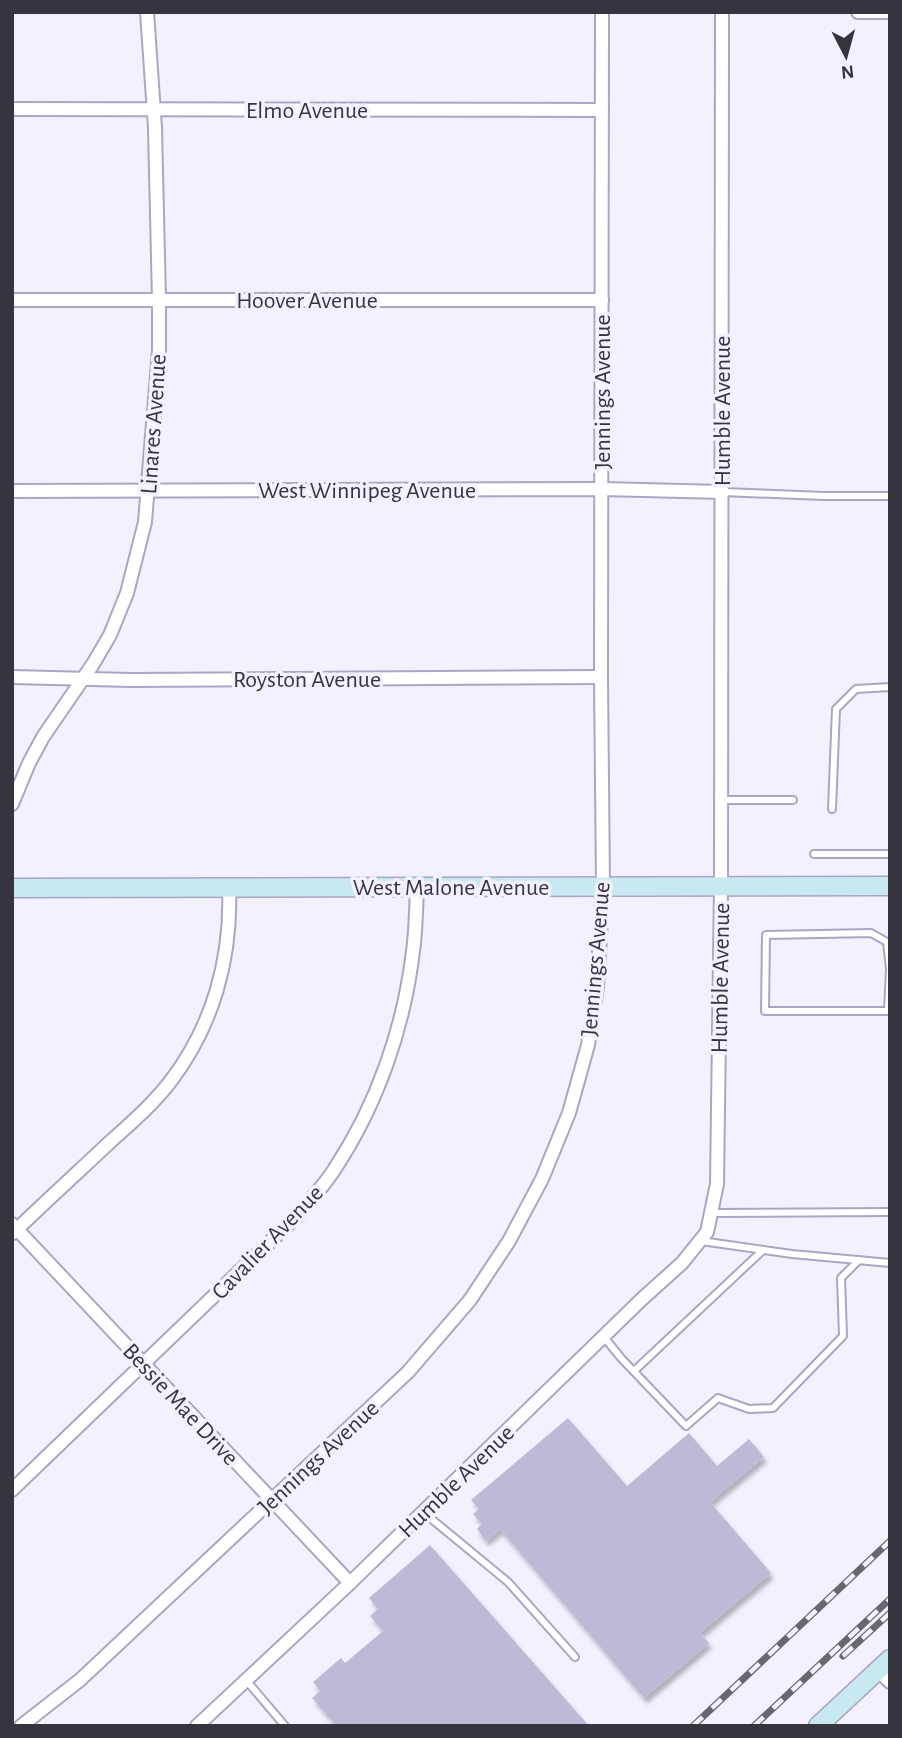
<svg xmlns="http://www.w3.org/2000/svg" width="902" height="1738" font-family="'Alegreya Sans',sans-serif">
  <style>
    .building { fill: #bfb9d7; filter: url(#shadow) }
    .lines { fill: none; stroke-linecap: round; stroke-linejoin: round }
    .lane-casing { stroke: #aca5c3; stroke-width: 10 }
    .street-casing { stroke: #aca5c3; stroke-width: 16 }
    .secondary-casing { stroke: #aca5c3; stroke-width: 21 }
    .lane { stroke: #fff; stroke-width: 6 }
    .street { stroke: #fff; stroke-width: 12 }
    .secondary { stroke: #c8e9f1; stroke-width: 18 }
    .rail-casing { stroke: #696672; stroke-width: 7 }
    .rail { stroke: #f3f1fe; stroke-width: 4.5; stroke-dasharray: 13; stroke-linecap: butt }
    .labels { text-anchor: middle; stroke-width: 7; stroke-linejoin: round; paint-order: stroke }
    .street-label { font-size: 24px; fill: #373440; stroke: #f3f1fe }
  </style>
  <defs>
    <filter id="shadow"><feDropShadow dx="3" dy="5.5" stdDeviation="2" flood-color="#0004"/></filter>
  </defs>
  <rect width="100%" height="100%" fill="#f3f1fe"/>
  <g class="building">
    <path d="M568,1418L627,1486L689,1433L717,1466L749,1439L764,1457L710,1502L771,1573L700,1633L709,1643L644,1698L500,1529L486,1541L477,1529L482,1524L473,1514L479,1509L471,1500Z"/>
    <path d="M430,1545L589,1726H337L312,1698L320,1691L313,1682L341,1658L345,1663L383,1631L370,1616L378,1609L369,1598Z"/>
  </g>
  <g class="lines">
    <g class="lane-casing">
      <g id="lane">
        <path d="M723,492L824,496H890"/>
        <path d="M721,800H793"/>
        <path d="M832,809L836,709L856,689L890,687"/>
        <path d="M814,854H890"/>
        <path d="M888,1011L890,969L887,942L871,933L766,935L765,1011H890"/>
        <path d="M711,1213L890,1212"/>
        <path d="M701,1241L792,1254L890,1263"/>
        <path d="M604,1337L621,1358L686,1426L718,1398L749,1409L773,1408L843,1336L841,1278L859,1260"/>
        <path d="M634,1371L763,1250"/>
        <path d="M423,1512L508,1582L575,1657"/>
        <path d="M246,1680L285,1726"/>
      </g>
    </g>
    <g class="street-casing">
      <g id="street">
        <path d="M858,12H890"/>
        <path d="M12,109L602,110"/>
        <path d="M12,300H602"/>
        <path d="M12,491L602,489L723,492"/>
        <path d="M12,677L131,680L601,677"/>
        <path d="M12,804L29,763L43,737L93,664L110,635L127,593L145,522L159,350V300L155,128L147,12"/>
        <path d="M12,1224L350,1583"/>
        <path d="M13,1233C45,1202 78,1172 110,1142C131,1123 153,1104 170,1082C213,1026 232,958 229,887"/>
        <path d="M12,1490L297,1216C309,1201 324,1186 334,1170C377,1105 404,1028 413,951C416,930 416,908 417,887"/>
        <path d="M878,1670L890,1682"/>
        <path d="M21,1726L80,1680L408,1372L470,1300L509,1241L542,1179L569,1113L588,1045L597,987L603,886L601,677L602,12"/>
        <path d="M197,1726L350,1583L642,1299L682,1263L707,1232L717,1184L721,886L722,12"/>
      </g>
    </g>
    <g class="secondary-casing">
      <g id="secondary">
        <path d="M12,888L890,886"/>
        <path d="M818,1726L890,1659"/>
      </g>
    </g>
    <use href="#lane" class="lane"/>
    <use href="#street" class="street"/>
    <use href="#secondary" class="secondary"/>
    <g class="rail-casing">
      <g id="rail">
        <path d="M843,1656L890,1613"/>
        <path d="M693,1726L890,1541"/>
        <path d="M754,1726L890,1599"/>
      </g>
    </g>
    <use href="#rail" class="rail"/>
  </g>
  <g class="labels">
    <g class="street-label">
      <text x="307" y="118">Elmo Avenue</text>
      <text x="307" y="308">Hoover Avenue</text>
      <text transform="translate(602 392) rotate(-90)" y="8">Jennings Avenue</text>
      <text transform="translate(722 411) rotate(-90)" y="8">Humble Avenue</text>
      <text transform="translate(153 424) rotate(-86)" y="8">Linares Avenue</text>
      <text x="367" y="498">West Winnipeg Avenue</text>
      <text x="307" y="687">Royston Avenue</text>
      <text x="451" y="895">West Malone Avenue</text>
      <text transform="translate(595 959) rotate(-85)" y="8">Jennings Avenue</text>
      <text transform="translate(720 978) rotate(-89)" y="8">Humble Avenue</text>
      <text transform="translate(267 1242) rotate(-46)" y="8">Cavalier Avenue</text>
      <text transform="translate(181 1404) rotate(47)" y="8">Bessie Mae Drive</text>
      <text transform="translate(318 1457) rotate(-43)" y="8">Jennings Avenue</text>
      <text transform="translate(456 1481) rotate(-44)" y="8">Humble Avenue</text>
    </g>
  </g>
  <rect width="902" height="1738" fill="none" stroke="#373440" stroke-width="28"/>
  <g transform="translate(846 56) rotate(174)" stroke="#f3f1fe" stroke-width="5" paint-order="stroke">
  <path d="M0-5L12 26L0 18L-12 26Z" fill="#373440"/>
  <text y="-10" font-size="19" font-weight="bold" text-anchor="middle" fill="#373440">N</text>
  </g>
</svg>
